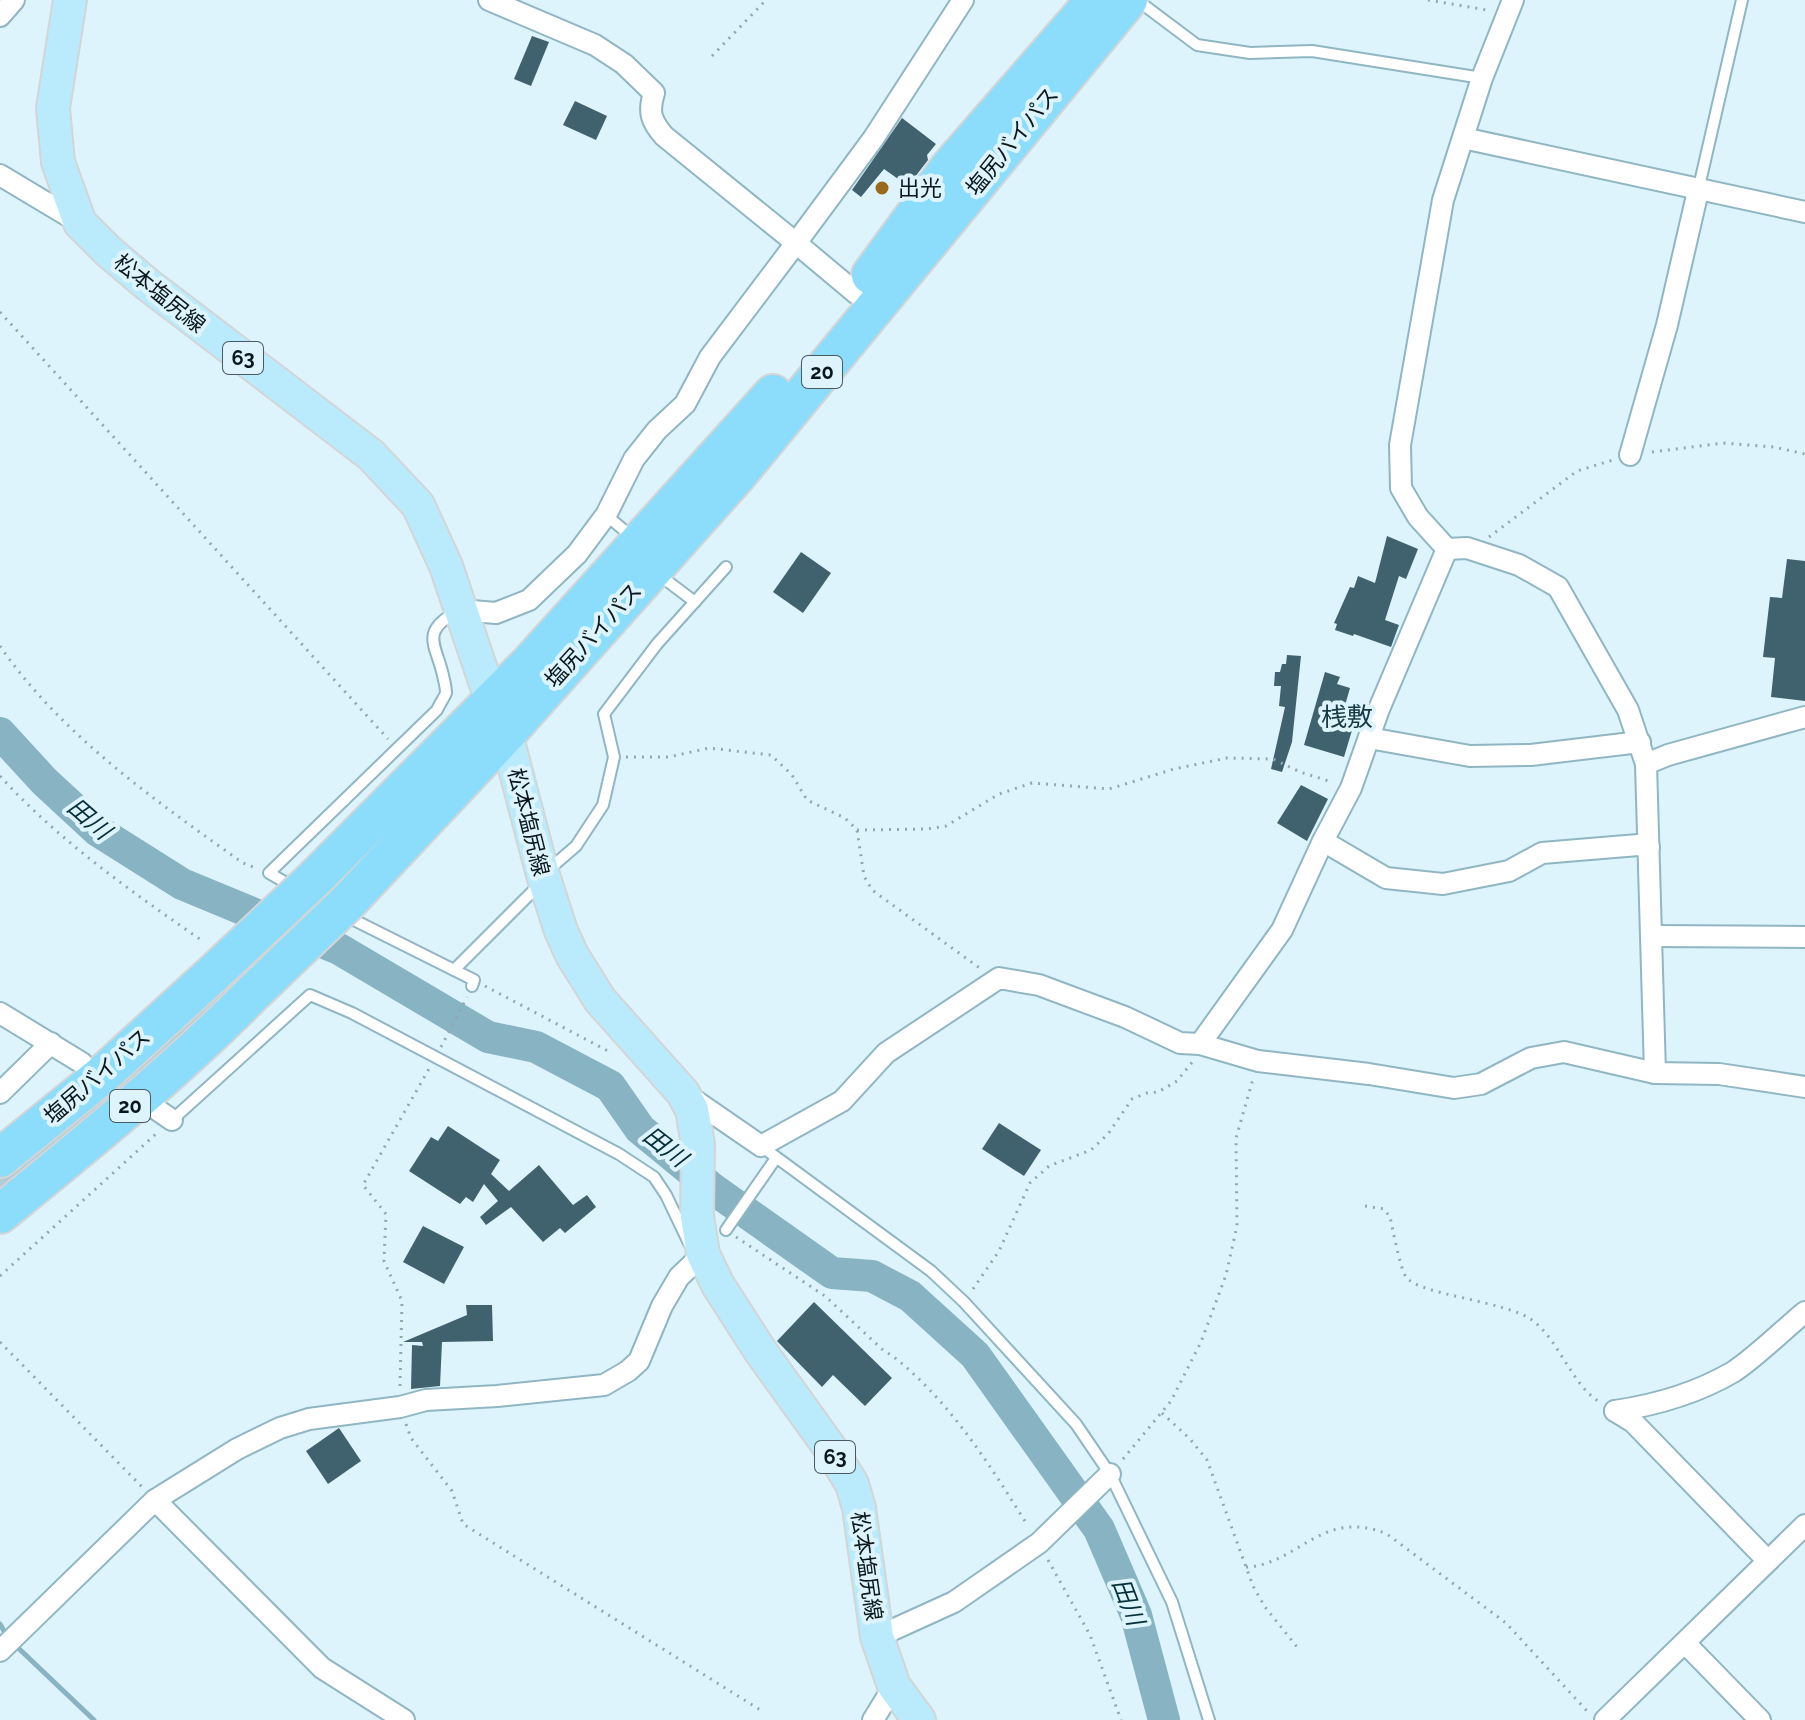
<svg xmlns="http://www.w3.org/2000/svg" width="1805" height="1720" font-family="Raleway,'Noto Sans JP',sans-serif">
  <style>
    .green { fill: #b0ccd6 }
    .lines { fill: none; stroke-linecap: round; stroke-linejoin: round }
    .stream { stroke: #87b3c3; stroke-width: 5 }
    .river { stroke: #87b3c3; stroke-width: 32 }
    .building { fill: #40626e }
    .lane-casing { stroke: #91b6c3; stroke-width: 14 }
    .street-casing { stroke: #91b6c3; stroke-width: 24 }
    .primary-casing { stroke: #d3d5d6; stroke-width: 36 }
    .highway-casing { stroke: #d3d5d6; stroke-width: 42 }
    .path { stroke: #93a7ae; stroke-width: 3; stroke-dasharray: 2 6; stroke-linecap: butt }
    .lane { stroke: #fff; stroke-width: 10 }
    .street { stroke: #fff; stroke-width: 20 }
    .primary { stroke: #baebfd; stroke-width: 32 }
    .highway { stroke: #8cddfb; stroke-width: 38 }
    .highway-bridge-casing { stroke: #d3d5d6; stroke-width: 42; stroke-linecap: butt }
    .highway-bridge { stroke: #8cddfb; stroke-width: 38 }
    .poi-dot { fill: #9a691c; stroke: #ddf4fc; stroke-width: 3 }
    .labels { text-anchor: middle; stroke-width: 8; stroke-linejoin: round; paint-order: stroke }
    .shield { fill: #ddf4fc; stroke: #495a60; stroke-width: 2 }
    .shield-label { font-size: 20px; font-weight: bold; fill: #0a181d }
    .street-label { font-size: 22px; fill: #0a181d; stroke: #ddf4fc }
    .poi-label { font-size: 22px; fill: #0a181d; stroke: #ddf4fc; text-anchor: start }
    .water-label { font-size: 24px; font-style: italic; fill: #052f3c; stroke: #ddf4fc }
    .quarter-label { font-size: 26px; fill: #173944; stroke: #ddf4fc }
  </style>
  <rect width="100%" height="100%" fill="#ddf4fc"/>
  <path class="green" d="M240,972L245,975L213,1016L0,1199V1174Z"/>
  <g class="lines">
    <g class="stream">
      <path d="M0,1624L7,1636"/>
      <path d="M13,1643L94,1720"/>
    </g>
    <path class="river" d="M0,733L44,781L98,831L182,884L339,949L488,1037L536,1047L610,1086L640,1129L713,1189L832,1273L872,1276L910,1296L975,1355L1099,1529L1136,1615L1164,1720"/>
  </g>
  <g class="building">
    <path d="M532,36L549,42L531,86L514,79Z"/>
    <path d="M575,101L607,116L596,140L563,125Z"/>
    <path d="M902,118L936,144L927,155L928,160L908,186L884,169L861,197L852,190Z"/>
    <path d="M1387,536L1418,549L1406,579L1399,576L1385,620L1399,625L1391,647L1354,634L1353,636L1335,630L1337,624L1334,623L1350,587L1354,588L1358,576L1375,583Z"/>
    <path d="M801,552L831,573L803,613L773,592Z"/>
    <path d="M1787,559L1805,561V701L1771,697L1775,658L1763,657L1770,597L1782,598Z"/>
    <path d="M1287,655L1301,656L1292,742L1282,772L1271,769L1285,707L1279,706L1281,686H1274L1275,672H1280L1282,664H1286Z"/>
    <path d="M1325,672L1340,677L1337,684L1350,688L1340,723L1353,727L1344,757L1304,745Z"/>
    <path d="M1301,785L1328,799L1307,841L1277,823Z"/>
    <path d="M999,1123L1041,1150L1024,1176L982,1149Z"/>
    <path d="M448,1126L500,1160L491,1174L509,1191L539,1165L573,1205L587,1195L596,1207L565,1233L560,1228L543,1242L511,1207L486,1225L480,1217L498,1201L484,1184L473,1202L466,1197L460,1204L409,1171L431,1137L438,1141Z"/>
    <path d="M423,1226L464,1247L444,1284L403,1262Z"/>
    <path d="M814,1302L892,1378L865,1406L833,1375L822,1387L777,1341Z"/>
    <path d="M466,1305H492L493,1341L442,1342L440,1386L411,1389L412,1345L423,1346L422,1342H403L467,1315Z"/>
    <path d="M339,1428L361,1461L328,1484L306,1451Z"/>
  </g>
  <g class="lines">
    <g class="lane-casing">
      <g id="lane">
        <path d="M1137,0L1197,45L1250,53L1312,51L1482,78"/>
        <path d="M1698,191L1742,0"/>
        <path d="M606,515L625,531"/>
        <path d="M658,574L695,602"/>
        <path d="M547,871L576,846L603,805L614,757L604,714L657,644L726,567"/>
        <path d="M295,888L269,873L437,710C439,705 444,698 446,693C446,690 445,684 444,680C438,646 417,633 458,611"/>
        <path d="M344,915L474,980L472,986"/>
        <path d="M454,970L534,890L542,888"/>
        <path d="M172,1120L310,995L352,1013L619,1154L654,1177L666,1195L689,1243"/>
        <path d="M761,1146L931,1271L964,1302L1076,1424L1110,1474L1172,1602L1209,1720"/>
        <path d="M726,1230L776,1158"/>
      </g>
    </g>
    <g class="street-casing">
      <g id="street">
        <path d="M0,16L14,0"/>
        <path d="M1463,138L1805,212"/>
        <path d="M0,175L80,223"/>
        <path d="M857,294L796,243L873,139L963,0"/>
        <path d="M1630,455L1667,325L1698,191"/>
        <path d="M1447,549L1467,548L1519,565L1558,587L1628,710L1646,764L1655,1073"/>
        <path d="M1447,549L1418,517L1401,488L1400,445L1443,200L1482,78L1513,0"/>
        <path d="M460,610L496,613L529,600L577,554L606,515L634,459L657,430L685,404L710,357L796,243L664,136C651,121 648,112 654,93L624,64L595,45L489,0"/>
        <path d="M1369,738L1470,756L1531,755L1640,742"/>
        <path d="M1646,764L1668,755L1805,717"/>
        <path d="M1323,841L1386,878L1443,884L1509,871L1542,853L1638,845L1649,847"/>
        <path d="M1652,936L1805,937"/>
        <path d="M0,1013L82,1063"/>
        <path d="M1200,1044L1282,930L1323,841L1351,788L1379,709L1447,549"/>
        <path d="M0,1093L51,1043"/>
        <path d="M684,1093L761,1146L842,1101L886,1053L999,978L1039,985L1125,1017L1180,1043L1200,1044L1258,1061L1369,1074L1454,1088L1481,1084L1531,1058L1564,1052L1655,1073L1719,1074L1805,1087"/>
        <path d="M156,1109L172,1120"/>
        <path d="M1615,1411C1656,1405 1697,1393 1733,1372C1755,1358 1783,1330 1805,1312"/>
        <path d="M1615,1411L1633,1422L1768,1561"/>
        <path d="M155,1500L322,1668L404,1720"/>
        <path d="M877,1637L954,1602L1039,1543L1110,1474"/>
        <path d="M1685,1643L1760,1720"/>
        <path d="M0,1651L155,1500L237,1449L280,1428L309,1419L400,1407L426,1400L497,1396L604,1385L628,1371L639,1361L662,1306L679,1277L703,1254"/>
        <path d="M873,1720L894,1686"/>
        <path d="M1605,1720L1805,1525"/>
      </g>
    </g>
    <g class="primary-casing">
      <path id="primary" d="M70,0L53,108L58,162L80,223L108,251L147,284L371,455L418,505L446,566L492,702L506,734L543,875L561,931L572,955L600,1000L683,1093L692,1110L698,1144L697,1216L703,1254L718,1285L761,1352L830,1448L852,1484L859,1508L877,1637L894,1686L919,1720"/>
    </g>
    <g class="highway-casing">
      <g id="highway">
        <path d="M871,275L950,167L1092,4"/>
        <path d="M313,880L529,664L773,394"/>
        <path d="M348,902L506,734L738,474L1128,0"/>
        <path d="M0,1158L101,1076L215,972"/>
        <path d="M0,1214C87,1143 175,1072 254,992"/>
      </g>
    </g>
    <g class="path">
      <path d="M1428,0L1487,10"/>
      <path d="M712,56L766,0"/>
      <path d="M0,312L388,739"/>
      <path d="M1652,452L1723,443L1774,447L1805,454"/>
      <path d="M1489,537L1577,471L1613,460"/>
      <path d="M0,646C60,734 157,802 243,863L258,869"/>
      <path d="M626,757H669L709,748L771,755L792,775L807,800L845,818L857,830L864,876L872,890L981,969"/>
      <path d="M0,776C59,841 132,892 204,942"/>
      <path d="M857,830L927,829L946,826L999,794L1032,783L1109,789L1174,769L1227,758L1273,759L1300,772L1332,782"/>
      <path d="M485,986L608,1051H613"/>
      <path d="M441,1047L467,997"/>
      <path d="M1365,1206L1384,1209L1390,1217C1393,1230 1400,1268 1406,1277C1419,1295 1506,1301 1532,1320C1559,1340 1571,1383 1598,1401"/>
      <path d="M736,1237L825,1296L884,1351C899,1359 910,1371 922,1382C965,1425 996,1475 1028,1526"/>
      <path d="M0,1276L157,1133"/>
      <path d="M973,1289L999,1251L1030,1183L1049,1166L1091,1150L1108,1134L1132,1099L1147,1093L1158,1092L1177,1081L1193,1061"/>
      <path d="M0,1342L143,1488"/>
      <path d="M400,1386L402,1301L384,1261L386,1214L363,1185L430,1067"/>
      <path d="M1162,1413L1190,1439L1207,1460L1253,1586L1265,1607L1297,1647"/>
      <path d="M406,1424L411,1438L452,1491L463,1524L762,1711"/>
      <path d="M1123,1459L1171,1401L1201,1342L1226,1275L1237,1226L1236,1138L1253,1079"/>
      <path d="M1048,1560L1090,1635L1121,1720"/>
      <path d="M1246,1567C1298,1565 1322,1507 1387,1534L1506,1623L1587,1711"/>
    </g>
    <use href="#lane" class="lane"/>
    <use href="#street" class="street"/>
    <use href="#primary" class="primary"/>
    <use href="#highway" class="highway"/>
    <g class="highway-bridge-casing">
      <g id="highway-bridge">
        <path d="M215,972L313,880"/>
        <path d="M254,992L348,902"/>
      </g>
    </g>
    <use href="#highway-bridge" class="highway-bridge"/>
  </g>
  <circle class="poi-dot" cx="882" cy="188" r="8"/>
  <g class="labels">
    <g class="shield">
      <rect x="223" y="342" width="40" height="32" rx="6"/>
      <rect x="802" y="356" width="40" height="32" rx="6"/>
      <rect x="110" y="1090" width="40" height="32" rx="6"/>
      <rect x="815" y="1441" width="40" height="32" rx="6"/>
    </g>
    <g class="shield-label">
      <text x="243" y="365">63</text>
      <text x="822" y="379">20</text>
      <text x="130" y="1113">20</text>
      <text x="835" y="1464">63</text>
    </g>
    <g class="street-label">
      <text transform="translate(1012 141) rotate(-51)" y="8">塩尻バイパス</text>
      <text transform="translate(160 293) rotate(39)" y="8">松本塩尻線</text>
      <text transform="translate(593 635) rotate(-48)" y="8">塩尻バイパス</text>
      <text transform="translate(529 822) rotate(76)" y="8">松本塩尻線</text>
      <text transform="translate(97 1076) rotate(-41)" y="8">塩尻バイパス</text>
      <text transform="translate(867 1566) rotate(82)" y="8">松本塩尻線</text>
    </g>
    <g class="poi-label">
      <text x="898" y="196">出光</text>
    </g>
    <g class="water-label">
      <text transform="translate(89 819) rotate(41)" y="8">田川</text>
      <text transform="translate(665 1147) rotate(38)" y="8">田川</text>
      <text transform="translate(1128 1602) rotate(69)" y="8">田川</text>
    </g>
    <g class="quarter-label">
      <text x="1347" y="726">桟敷</text>
    </g>
  </g>
</svg>
